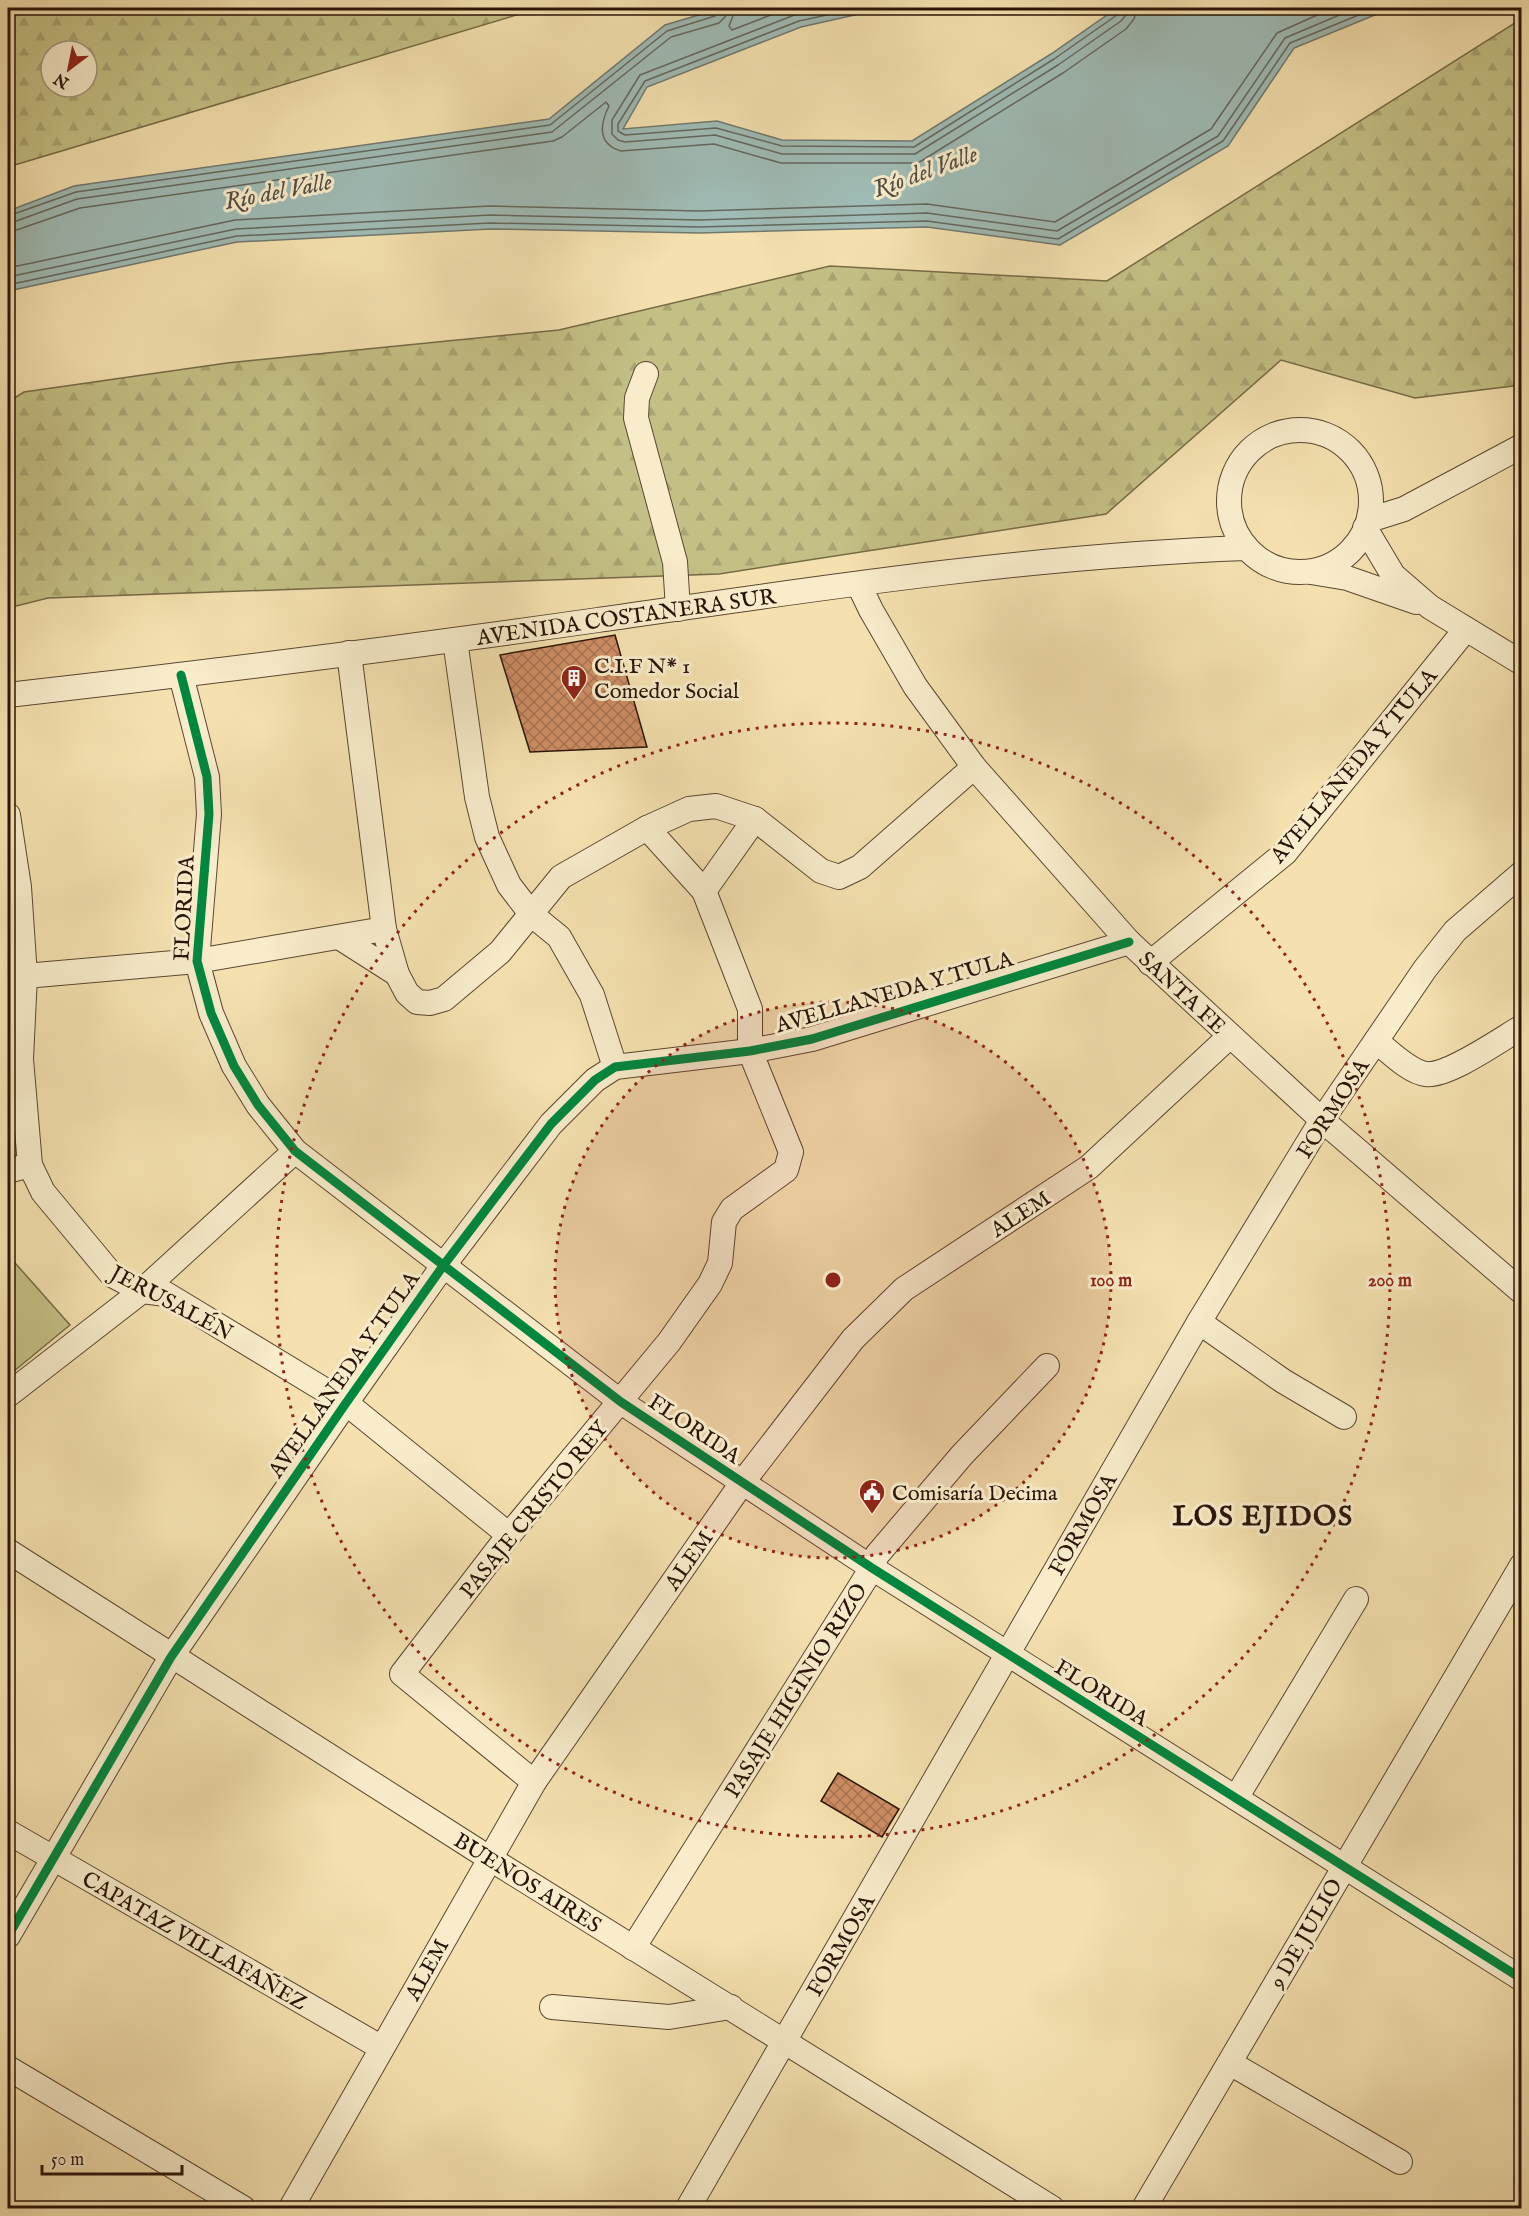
<svg xmlns="http://www.w3.org/2000/svg" width="1529" height="2216" font-family="'IM FELL English',serif">
  <style>
    .green { fill: #c4c085; stroke: #776a46; stroke-width: 1.5 }
    .forest { fill: url(#forest-firs); stroke: #776a46; stroke-width: 1.5; fill-rule: evenodd }
    .water { fill: #9fbbb5; stroke: #70786f; stroke-width: 1.5 }
    .lines { fill: none; stroke-linecap: round; stroke-linejoin: round }
    .shore { stroke: #64675e; stroke-width: 1.5 }
    .building { fill: url(#building-cross-hatch); stroke: #2a1307; stroke-width: 1.5 }
    .minor-casing { stroke: #5c4631; stroke-width: 26 }
    .minor { stroke: #f8eccb; stroke-width: 24 }
    .cycleway-casing { stroke: #f8eccb; stroke-width: 13 }
    .cycleway { stroke: #00873e; stroke-width: 9 }
    .ring { fill: none; stroke: #8f2418; stroke-width: 3; stroke-dasharray: 3 6 }
    .labels { text-anchor: middle; stroke-width: 6; stroke-linejoin: round; paint-order: stroke }
    .street-label { font-size: 22px; fill: #2a1307; stroke: #f8eccb }
    .poi-label { font-size: 22px; fill: #2a1307; stroke: #f8eccb; text-anchor: start }
    .water-label { font-size: 24px; font-style: italic; fill: #534e44; stroke: #f8eccb }
    .district-label { font-size: 28px; font-weight: bold; letter-spacing: 1.5px; fill: #2a1307; stroke: #f8eccb }
    .centre { fill: #8f2418; stroke: #f8eccb; stroke-width: 3 }
    .ring-label { font-size: 18px; text-anchor: middle; font-weight: bold; fill: #8f2418; stroke: #f8eccb; stroke-width: 6; stroke-linejoin: round; paint-order: stroke }
  </style>
  <defs>
    <pattern id="forest-firs" width="22" height="20" patternUnits="userSpaceOnUse" patternTransform="scale(1.5)"><rect width="22" height="20" fill="#c4c085"/><path d="M5 1l3.5 6h-7zM16 11l3.5 6h-7z" fill="#a9a471"/></pattern>
    <pattern id="building-cross-hatch" width="8" height="8" patternUnits="userSpaceOnUse" patternTransform="scale(1.5)"><rect width="8" height="8" fill="#cf8e65"/><path d="M0 0l8 8M0 8l8-8" fill="none" stroke="#a87351"/></pattern>
  </defs>
  <rect width="100%" height="100%" fill="#f4e1af"/>
  <filter id="stains"><feTurbulence type="fractalNoise" baseFrequency=".00333" numOctaves="4"/><feColorMatrix values="0 0 0 0 .2 0 0 0 0 .09 0 0 0 0 .02 0 0 0 .5 -.17"/></filter>
  <radialGradient id="worn" r=".72"><stop offset=".6" stop-color="#630" stop-opacity="0"/><stop offset="1" stop-color="#630" stop-opacity=".3"/></radialGradient>
  <path class="green" d="M8,1255L70,1325L8,1376Z"/>
  <g class="forest">
    <path d="M8,8H540L8,167ZM51,51H87V87H51Z"/>
    <path d="M1521,19V385L1415,398L1281,360L1106,514L719,574L48,598L8,608V402L24,392L227,363L559,330L830,266L1107,281Z"/>
  </g>
  <path class="water" d="M722,8H886L801,27L647,87L623,129L717,121L782,140L912,141L1051,54L1117,8H1392L1294,48L1228,146L1060,245L927,227L699,233L491,229L237,242L8,291V211L74,186L549,119L665,25Z"/>
  <g class="lines">
    <g class="shore">
      <path d="M736,8L729,26L732,30L789,8"/>
      <path d="M825,8L797,14L640,75L612,120V134L618,140L625,142L715,135L782,154H915L1058,65L1121,21L1126,15L1128,8"/>
      <path d="M859,8L799,21L645,81L618,124V131L625,135L716,128L782,146L914,147L1054,59L1117,15L1120,8"/>
      <path d="M8,216L76,192L550,125L667,31L715,16L720,8"/>
      <path d="M8,224L77,199L552,132L671,37L719,23L725,17L727,8"/>
      <path d="M8,233L80,208L553,141L562,137L606,102L609,106C600,124 597,144 621,151L714,144L781,163H918L1063,73L1126,29L1134,19L1137,8"/>
      <path d="M8,268L235,220L489,206L699,211L927,204L1055,222L1211,129L1277,33L1333,8"/>
      <path d="M8,277L236,229L490,215L699,220L927,213L1057,231L1218,136L1285,38L1356,8"/>
      <path d="M8,285L237,236L490,223L699,227L927,221L1058,239L1223,141L1290,43L1376,8"/>
    </g>
  </g>
  <g class="building">
    <path d="M615,635L647,747L530,752L500,655Z"/>
    <path d="M838,1773L899,1809L882,1837L821,1801Z"/>
  </g>
  <g class="lines">
    <g class="minor-casing">
      <g id="minor">
        <path d="M646,374L637,398L636,418L675,562L678,609"/>
        <circle cx="1300" cy="501" r="71"/>
        <path d="M1369,520L1404,509L1522,446"/>
        <path d="M1365,528L1393,575L1430,607L1522,663"/>
        <path d="M1311,572L1347,578L1416,602"/>
        <path d="M859,585L871,610L915,686L974,767L1129,942L1322,1120L1522,1292"/>
        <path d="M455,640L477,797L487,837L509,885L532,915L559,937L592,995L615,1067"/>
        <path d="M349,653L384,929L397,974L407,993L417,1002L430,1003L444,999L500,952L561,877L647,828L689,809L716,806L755,819L821,871L839,877L860,867L974,767"/>
        <path d="M181,675L207,777L209,814L197,961L211,1013L234,1066L258,1105L295,1151L621,1402L872,1568L1522,1979"/>
        <path d="M8,695C205,673 402,648 598,620C813,589 1029,556 1246,548"/>
        <path d="M8,815L19,887L25,976L21,1059L30,1165L43,1192L112,1275L142,1291L166,1294L346,1403L509,1535"/>
        <path d="M704,891L755,819"/>
        <path d="M339,937L397,974"/>
        <path d="M1150,963L1285,853L1466,629"/>
        <path d="M25,976L197,961L384,929"/>
        <path d="M1376,1041C1389,1051 1409,1072 1426,1074C1448,1077 1501,1039 1522,1027"/>
        <path d="M8,1171L30,1165"/>
        <path d="M1199,1322L1283,1381L1344,1417"/>
        <path d="M8,1395L142,1291L295,1151"/>
        <path d="M8,1551L489,1858L1052,2208"/>
        <path d="M534,1782L402,1674L509,1535L669,1342L710,1284L720,1263L724,1222L732,1209L786,1170L791,1152L750,1051V1009L704,891L647,828"/>
        <path d="M1236,1798L1356,1599"/>
        <path d="M8,1832L382,2048"/>
        <path d="M8,1936L171,1657L346,1403L443,1266L551,1124L595,1080L615,1067L750,1051L812,1039L1129,942"/>
        <path d="M633,1948L872,1568L877,1555L962,1455L1047,1366"/>
        <path d="M552,2007L669,2017L731,2007"/>
        <path d="M1230,2063L1400,2162"/>
        <path d="M8,2068L243,2208"/>
        <path d="M291,2208L534,1782L742,1483L853,1339L904,1289L1089,1167L1230,1036"/>
        <path d="M688,2208L1199,1322L1322,1120L1425,969L1455,931L1522,873"/>
        <path d="M1144,2208L1522,1565"/>
      </g>
    </g>
    <use href="#minor" class="minor"/>
    <g class="cycleway-casing">
      <g id="cycleway">
        <path d="M181,675L207,777L209,814L197,961L211,1013L234,1066L258,1105L295,1151L621,1402L872,1568L1522,1979"/>
        <path d="M8,1936L171,1657L346,1403L443,1266L551,1124L595,1080L615,1067L750,1051L812,1039L1129,942"/>
      </g>
    </g>
    <use href="#cycleway" class="cycleway"/>
  </g>
  <circle cx="833" cy="1280" r="278" fill="#8f2418" fill-opacity=".12"/>
  <g class="ring">
    <circle cx="833" cy="1280" r="278"/>
    <circle cx="833" cy="1280" r="557"/>
  </g>
  <defs>
    <g id="building-pin" transform="scale(1.35)"><path d="M0 17L-7.5 6A9.5 9.5 0 1 1 7.5 6Z" fill="#8f2418" stroke="#f8eccb"/><path d="M-4-6H4V6H1V3H-1V6H-4ZM-2.5-4.3h1.7v1.8h-1.7ZM.8-4.3h1.7v1.8H.8ZM-2.5-1h1.7V.8h-1.7ZM.8-1h1.7V.8H.8Z" fill="#fff"/></g>
    <g id="civic-pin" transform="scale(1.35)"><path d="M0 17L-7.5 6A9.5 9.5 0 1 1 7.5 6Z" fill="#8f2418" stroke="#f8eccb"/><path d="M-.6-6.5H3V-4.5H.6V-3L4-1V1h2V6H-6V1h2V-1L-.6-3ZM-1.2 2.5V6h2.4V2.5Z" fill="#fff"/></g>
  </defs>
  <g fill-rule="evenodd">
    <use href="#building-pin" x="574" y="678"/>
    <use href="#civic-pin" x="872" y="1492"/>
  </g>
  <g class="labels">
    <g class="street-label">
      <text transform="translate(626 616) rotate(-8)" y="8">AVENIDA COSTANERA SUR</text>
      <text transform="translate(1353 765) rotate(-50)" y="8">AVELLANEDA Y TULA</text>
      <text transform="translate(183 908) rotate(-87)" y="8">FLORIDA</text>
      <text transform="translate(894 991) rotate(-16)" y="8">AVELLANEDA Y TULA</text>
      <text transform="translate(1183 992) rotate(43)" y="8">SANTA FE</text>
      <text transform="translate(1332 1108) rotate(-57)" y="8">FORMOSA</text>
      <text transform="translate(1020 1213) rotate(-33)" y="8">ALEM</text>
      <text transform="translate(172 1302) rotate(28)" y="8">JERUSALÉN</text>
      <text transform="translate(343 1374) rotate(-55)" y="8">AVELLANEDA Y TULA</text>
      <text transform="translate(695 1428) rotate(34)" y="8">FLORIDA</text>
      <text transform="translate(533 1509) rotate(-51)" y="8">PASAJE CRISTO REY</text>
      <text transform="translate(1082 1524) rotate(-60)" y="8">FORMOSA</text>
      <text transform="translate(688 1560) rotate(-55)" y="8">ALEM</text>
      <text transform="translate(795 1690) rotate(-58)" y="8">PASAJE HIGINIO RIZO</text>
      <text transform="translate(1102 1692) rotate(32)" y="8">FLORIDA</text>
      <text transform="translate(528 1882) rotate(32)" y="8">BUENOS AIRES</text>
      <text transform="translate(1305 1933) rotate(-60)" y="8">9 DE JULIO</text>
      <text transform="translate(195 1940) rotate(30)" y="8">CAPATAZ VILLAFAÑEZ</text>
      <text transform="translate(840 1945) rotate(-60)" y="8">FORMOSA</text>
      <text transform="translate(426 1969) rotate(-61)" y="8">ALEM</text>
    </g>
    <g class="poi-label">
      <text x="594" y="673">C.I.F N* 1<tspan x="594" dy="25">Comedor Social</tspan></text>
      <text x="892" y="1500">Comisaría Decima</text>
    </g>
    <g class="water-label">
      <text transform="translate(925 171) rotate(-20)" y="8">Río del Valle</text>
      <text transform="translate(278 191) rotate(-11)" y="8">Río del Valle</text>
    </g>
    <g class="district-label">
      <text x="1263" y="1525">LOS EJIDOS</text>
    </g>
  </g>
  <circle cx="833" cy="1280" r="9" class="centre"/>
  <g class="ring-label">
    <text x="1111" y="1286">100 m</text>
    <text x="1390" y="1286">200 m</text>
  </g>
  <rect width="1529" height="2216" fill="none" stroke="#f4e1af" stroke-width="30"/>
  <rect x="9" y="9" width="1511" height="2198" fill="none" stroke="#2a1307" stroke-width="3"/>
  <rect x="15" y="15" width="1499" height="2186" fill="none" stroke="#2a1307" stroke-width="1.5"/>
  <g transform="translate(69 69) rotate(212)"><circle r="28" fill="#f8eccb" stroke="#a6957d" stroke-width="1.5"/>
  <path d="M0-4.5L10 22L0 15L-10 22Z" fill="#8f2418"/>
  <text y="-9" font-size="16" font-weight="bold" text-anchor="middle" fill="#2a1307">N</text>
  </g>
  <path d="M42 2165v9h140v-9" fill="none" stroke="#2a1307" stroke-width="3"/>
  <text x="51" y="2165" font-size="18" fill="#2a1307" stroke="#f8eccb" stroke-width="4.5" paint-order="stroke">50 m</text>
  <rect width="100%" height="100%" filter="url(#stains)"/>
  <rect width="100%" height="100%" fill="url(#worn)"/>
</svg>
